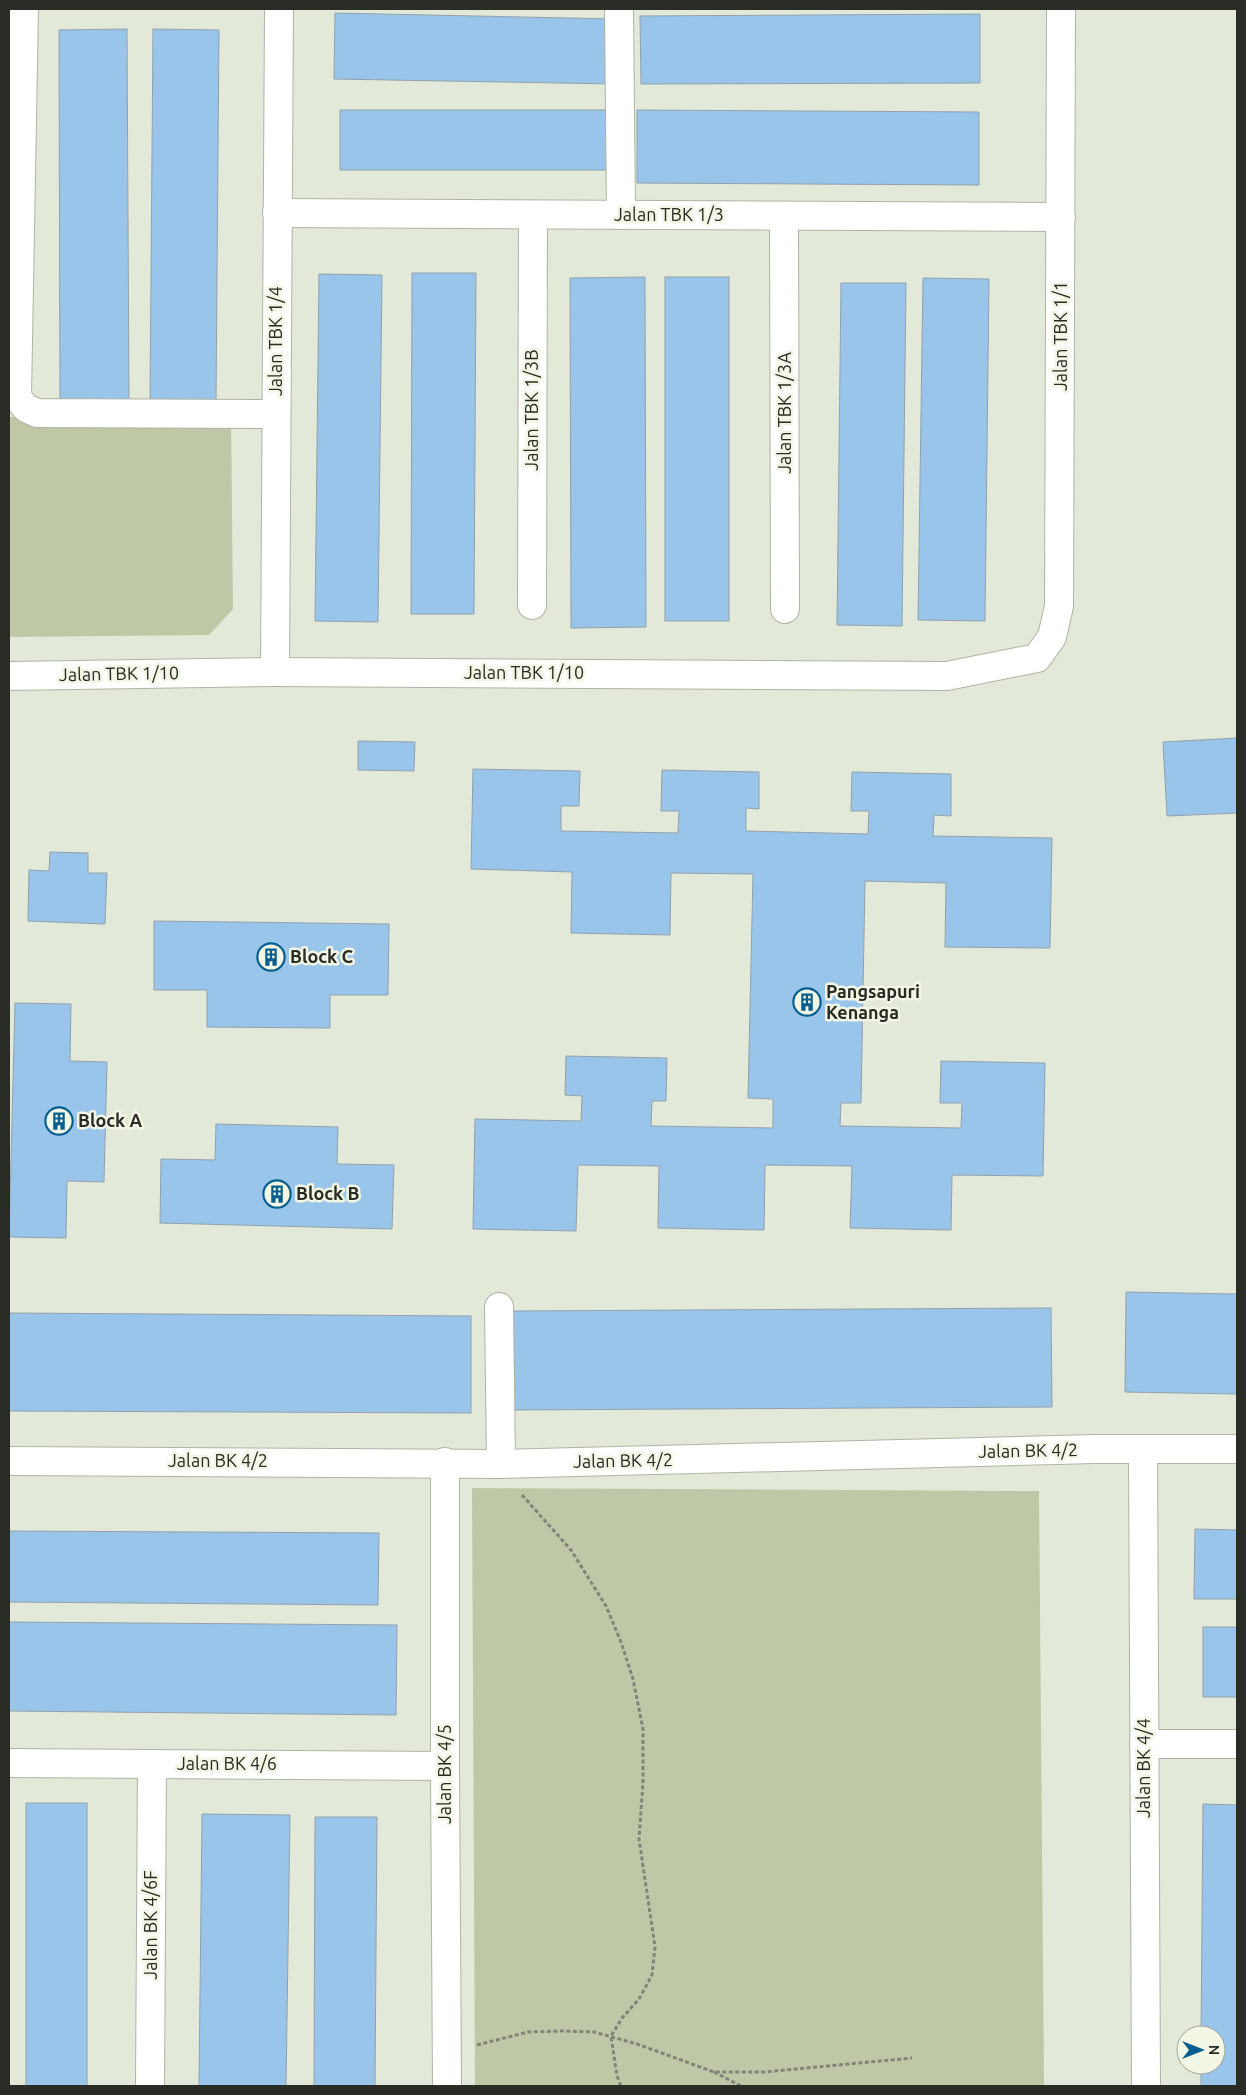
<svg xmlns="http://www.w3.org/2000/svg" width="1246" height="2095" font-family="Ubuntu,sans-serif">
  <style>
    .green { fill: #bec8a6 }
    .building { fill: #98c5e9; stroke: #92a1ac }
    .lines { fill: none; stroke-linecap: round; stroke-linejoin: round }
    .minor-casing { stroke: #afb4a4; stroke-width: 30 }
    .path { stroke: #818579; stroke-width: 3; stroke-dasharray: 4 2.5; stroke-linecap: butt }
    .minor { stroke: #fff; stroke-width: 28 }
    .labels { text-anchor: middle; stroke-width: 5; stroke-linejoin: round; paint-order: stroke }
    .street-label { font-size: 18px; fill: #292b25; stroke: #f1f6e5 }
    .poi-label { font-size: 18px; font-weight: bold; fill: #292b25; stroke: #f1f6e5; text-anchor: start }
  </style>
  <rect width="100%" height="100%" fill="#e3e9d8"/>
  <g class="green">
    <path d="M231,415L233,609L209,635L9,637V417Z"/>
    <path d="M472,1488L1039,1491L1044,2086H475Z"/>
  </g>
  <g class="building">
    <path d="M335,13L615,19L614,84L334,79Z"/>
    <path d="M980,14V83L641,84L640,16Z"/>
    <path d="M127,29L129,405H60L59,30Z"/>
    <path d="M153,29L219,30L216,401L150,400Z"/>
    <rect x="340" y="110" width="269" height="60"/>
    <path d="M637,110L979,112V185L637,183Z"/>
    <path d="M412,273H476L474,614H411Z"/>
    <path d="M319,274L382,275L378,622L315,621Z"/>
    <path d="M645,277L646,627L571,628L570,278Z"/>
    <rect x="665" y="277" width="64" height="344"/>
    <path d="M923,278L989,279L985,621L918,620Z"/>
    <path d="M841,283H906L902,626L837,625Z"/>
    <path d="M1237,738V813L1167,816L1163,742Z"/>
    <path d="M358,741L415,742L414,771L358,770Z"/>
    <path d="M473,769L580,771L579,806H561V831L678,833L679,811H661L662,770L759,772V809L746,808V831L868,834L869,811H851L852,772L951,774V816L934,815L933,836L1052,838L1050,948L945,947L946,883L865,881L861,1103H841L840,1126L961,1128L962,1103H940L941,1061L1045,1063L1043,1176L952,1175L951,1230L850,1228L852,1166L765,1165L764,1230L658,1228L659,1166L578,1165L576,1231L473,1229L475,1119L581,1121L582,1096L565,1095L566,1056L667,1058L666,1101H652L651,1126L773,1128V1099L748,1098L753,874L671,873L670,935L571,933L572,872L471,869Z"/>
    <path d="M50,852L88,853V873H107L105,924L28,921L29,870L49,871Z"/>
    <path d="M154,921L389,924L388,995H330V1028L207,1027V990H154Z"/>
    <path d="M15,1003L71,1004L70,1061L107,1062L104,1182L67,1181L66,1238L9,1237Z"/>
    <path d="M216,1124L338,1127L337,1164L394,1165L392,1229L160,1223L161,1159L215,1160Z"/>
    <path d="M1126,1292L1237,1294V1394L1125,1392Z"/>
    <path d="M1051,1308L1052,1407L511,1410V1311Z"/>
    <path d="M9,1313L471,1316V1413L9,1411Z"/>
    <path d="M1195,1529L1237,1530V1599H1194Z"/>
    <path d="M9,1531L379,1533L378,1605L9,1602Z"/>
    <path d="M9,1622L397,1625L396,1715L9,1711Z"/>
    <rect x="1203" y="1627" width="34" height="70"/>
    <rect x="26" y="1803" width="61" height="283"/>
    <path d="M1203,1804L1237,1805V2086H1201V2065H1216V2035H1201Z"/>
    <path d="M202,1814L290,1815L286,2086H199Z"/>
    <path d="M315,1817H377L375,2086H314Z"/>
  </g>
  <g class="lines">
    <g class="minor-casing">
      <g id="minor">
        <path d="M24,9L17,397L26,408L37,413L276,414"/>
        <path d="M619,9L621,215"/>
        <path d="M277,213L1061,217"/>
        <path d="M784,216L785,609"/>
        <path d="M532,605L533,215"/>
        <path d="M275,672L279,9"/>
        <path d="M9,676L275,672L947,676L1037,658L1052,637L1059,606L1061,9"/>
        <path d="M499,1307L501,1464"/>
        <path d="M1143,1449L1146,2086"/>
        <path d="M9,1461L501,1464L1095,1449H1237"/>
        <path d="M445,1462V1766L447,2086"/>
        <path d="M1144,1744H1237"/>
        <path d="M9,1763L445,1766"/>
        <path d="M150,2086L152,1764"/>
      </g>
    </g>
    <g class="path">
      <path d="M522,1495L571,1550L606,1606L621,1642L633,1679L643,1729V1783L639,1839L655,1947L652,1975L639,1999L622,2018L611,2036L617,2076L621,2086"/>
      <path d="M477,2045L528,2032L564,2031L594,2032L637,2044L714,2072H764L912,2058"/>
      <path d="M714,2072L741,2086"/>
    </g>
    <use href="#minor" class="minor"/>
  </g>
  <defs>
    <g id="building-ring" transform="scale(1.4375)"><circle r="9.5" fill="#f1f6e5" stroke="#065e8f" stroke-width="1.5"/><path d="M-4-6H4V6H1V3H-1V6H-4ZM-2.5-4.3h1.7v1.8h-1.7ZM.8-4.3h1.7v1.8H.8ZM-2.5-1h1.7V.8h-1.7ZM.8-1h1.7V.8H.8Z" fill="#065e8f"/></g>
  </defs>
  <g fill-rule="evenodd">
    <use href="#building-ring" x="271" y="957"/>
    <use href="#building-ring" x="807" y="1002"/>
    <use href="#building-ring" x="59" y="1121"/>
    <use href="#building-ring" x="277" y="1194"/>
  </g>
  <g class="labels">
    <g class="street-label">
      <text x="669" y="221">Jalan TBK 1/3</text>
      <text transform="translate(1061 336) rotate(-90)" y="6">Jalan TBK 1/1</text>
      <text transform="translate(276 341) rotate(-90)" y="6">Jalan TBK 1/4</text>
      <text transform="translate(532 410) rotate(-90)" y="6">Jalan TBK 1/3B</text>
      <text transform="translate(785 413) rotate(-90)" y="6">Jalan TBK 1/3A</text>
      <text x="524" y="679">Jalan TBK 1/10</text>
      <text transform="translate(119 674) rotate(-1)" y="6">Jalan TBK 1/10</text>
      <text transform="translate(1028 1451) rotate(-1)" y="6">Jalan BK 4/2</text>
      <text x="218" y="1467">Jalan BK 4/2</text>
      <text transform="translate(623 1461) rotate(-1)" y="6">Jalan BK 4/2</text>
      <text x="227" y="1770">Jalan BK 4/6</text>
      <text transform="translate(1144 1768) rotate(-90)" y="6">Jalan BK 4/4</text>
      <text transform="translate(445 1774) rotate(-90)" y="6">Jalan BK 4/5</text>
      <text transform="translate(151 1925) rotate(-90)" y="6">Jalan BK 4/6F</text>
    </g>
    <g class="poi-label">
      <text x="290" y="963">Block C</text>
      <text x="826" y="998">Pangsapuri<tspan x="826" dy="21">Kenanga</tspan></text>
      <text x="78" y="1127">Block A</text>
      <text x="296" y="1200">Block B</text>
    </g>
  </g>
  <rect width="1246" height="2095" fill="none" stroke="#292b25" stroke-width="20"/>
  <g transform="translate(1201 2050) rotate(90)"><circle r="24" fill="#f1f6e5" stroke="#a1a598"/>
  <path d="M0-4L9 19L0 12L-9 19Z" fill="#065e8f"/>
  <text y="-8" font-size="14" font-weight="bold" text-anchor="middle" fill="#292b25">N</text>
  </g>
</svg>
